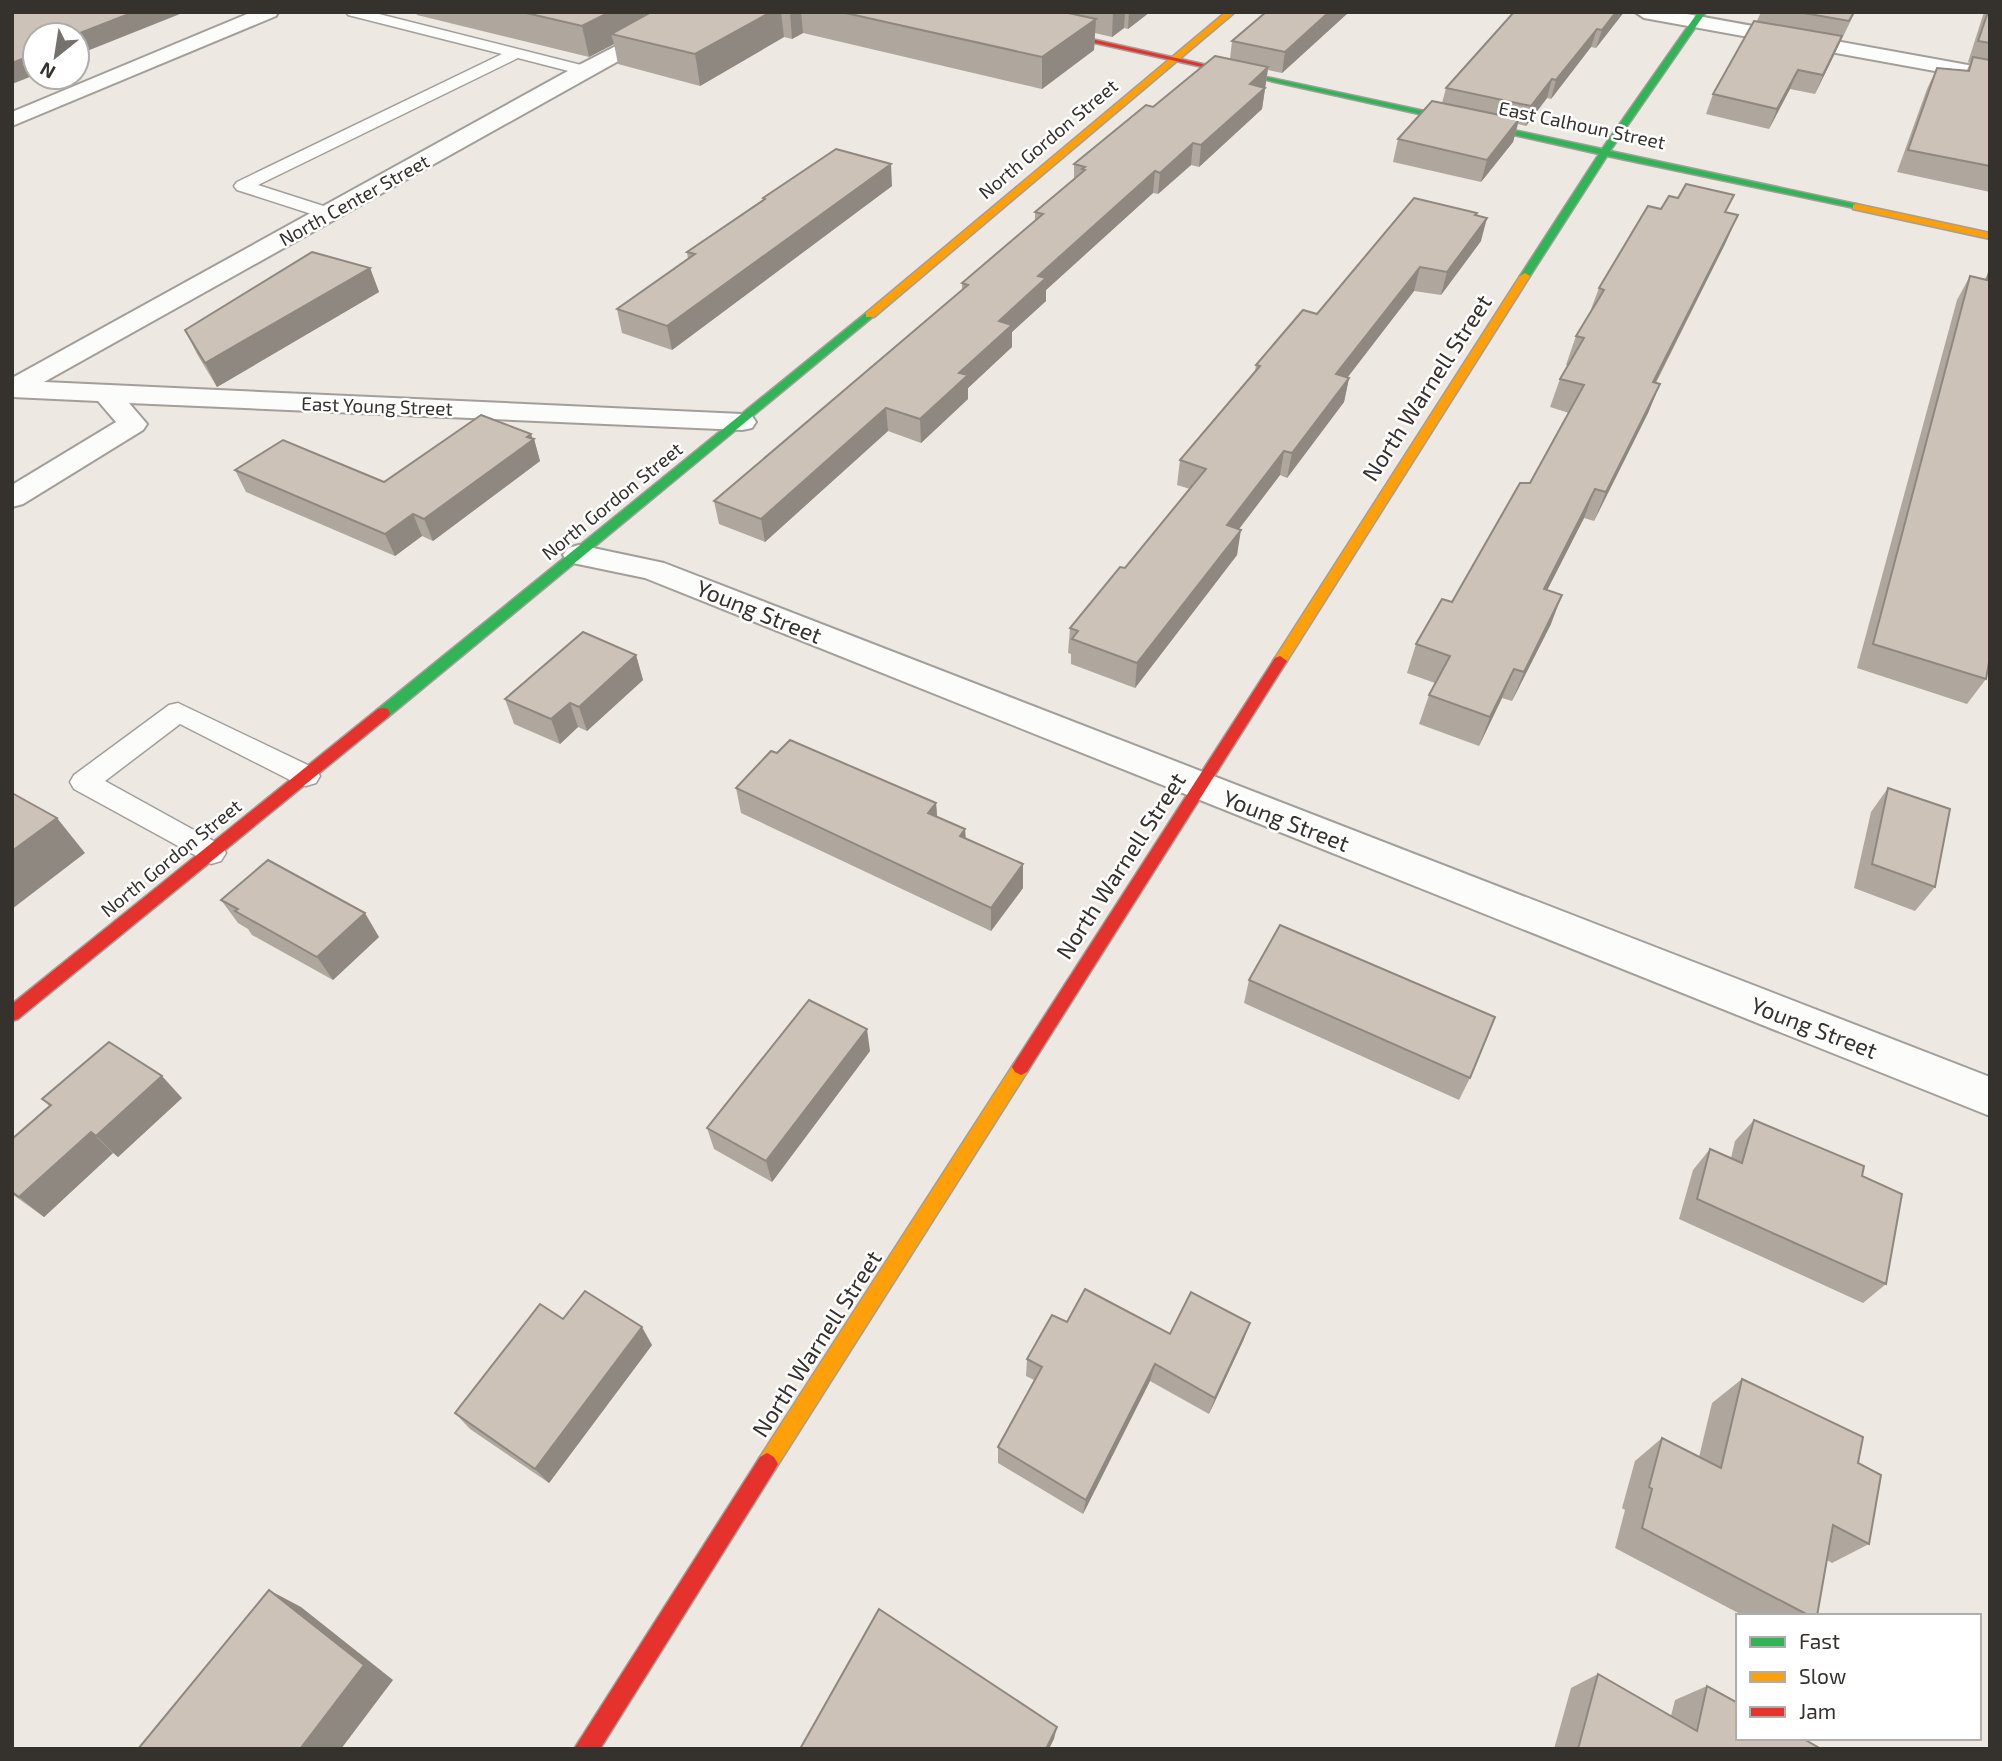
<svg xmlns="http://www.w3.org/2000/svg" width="2002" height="1761" font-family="'Exo 2',sans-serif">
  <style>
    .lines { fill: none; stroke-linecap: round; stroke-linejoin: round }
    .lane-casing { stroke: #a29e99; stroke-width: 3 }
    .street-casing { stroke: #a29e99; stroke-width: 4 }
    .fast-casing { stroke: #a29e99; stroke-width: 3 }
    .slow-casing { stroke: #a29e99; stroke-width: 3 }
    .jam-casing { stroke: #a29e99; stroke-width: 3 }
    .lane { fill: #fcfcfb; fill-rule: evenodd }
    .street { fill: #fcfcfb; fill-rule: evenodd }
    .fast { fill: #30b455; fill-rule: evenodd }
    .slow { fill: #ff9f0a; fill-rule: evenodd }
    .jam { fill: #e5322d; fill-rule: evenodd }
    .wall { fill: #afa79d }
    .shaded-wall { fill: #8f8880 }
    .building { fill: #ccc2b7; stroke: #8f8880; stroke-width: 2 }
    .labels { text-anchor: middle; stroke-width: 5; stroke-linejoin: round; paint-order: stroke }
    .far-street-label { font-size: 19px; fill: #35312d; stroke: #fff }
    .street-label { font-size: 23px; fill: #35312d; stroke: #fff }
  </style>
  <rect width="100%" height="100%" fill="#ede8e2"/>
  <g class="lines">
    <g class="lane-casing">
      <g id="lane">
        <path d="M346,12H371L589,67L592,70L584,75L518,58L258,185L336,210L339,214L336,218H324L237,190L234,186L237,182L502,54L348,15Z"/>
        <path d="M178,703L316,769L320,776L316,783L306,786L296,783L180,724L105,781L221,845L226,853L221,861L211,864L74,789L70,782L74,775L169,705Z"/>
      </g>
    </g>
    <g class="street-casing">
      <g id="street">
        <path d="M252,12H278L276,16L12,126V112Z"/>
        <path d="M682,12H706L44,382L742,414L752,416L756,422L752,428L742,430L129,403L147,424L143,430L23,504L12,507V485L116,422L98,401L12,397V378L577,66Z"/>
        <path d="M1635,12H1676L1990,69V81L1644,18Z"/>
        <path d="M579,545L664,563L1990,1077V1116L645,578L568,562L563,555L568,548Z"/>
      </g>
    </g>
    <g class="fast-casing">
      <g id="fast">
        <path d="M1698,12H1706L1610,151L1856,204L1859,205V209L1607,156L1530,276L1525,279L1520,276L1599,154L1239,74L1243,72L1602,149Z"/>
        <path d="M866,313L875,315L388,717H378L376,713L378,709Z"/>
      </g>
    </g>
    <g class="slow-casing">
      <g id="slow">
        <path d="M1226,12H1235L874,317H866V313Z"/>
        <path d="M1856,204L1990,233V239L1853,209V205Z"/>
        <path d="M1525,273L1530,276L1285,664H1275L1273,661L1275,658L1520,276Z"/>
        <path d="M1021,1059L1027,1062L1030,1067L1027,1072L774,1471L767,1475L760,1471L756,1464L760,1457L1015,1062Z"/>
      </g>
    </g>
    <g class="jam-casing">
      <g id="jam">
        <path d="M956,12H972L1247,74L1243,76Z"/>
        <path d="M1280,656L1287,661L1027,1072L1021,1075L1015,1072L1012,1067L1015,1062L1275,658Z"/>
        <path d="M383,708L388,709L390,713L388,717L18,1019L12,1021V1004L378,709Z"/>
        <path d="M767,1453L774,1457L778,1464L774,1471L600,1749H574L760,1457Z"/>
      </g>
    </g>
    <use href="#lane" class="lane"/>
    <use href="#street" class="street"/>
    <use href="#fast" class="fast"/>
    <use href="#slow" class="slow"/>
    <use href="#jam" class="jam"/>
  </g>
  <g class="wall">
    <path d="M416,12H1150L1128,29L1124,28L1112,37L1095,33L1094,50L1042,89L803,33L792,39L784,37L700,86L618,64L614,44L589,57L417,15Z"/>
    <path d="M1266,12H1349L1282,73L1268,70L1262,109L1199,167L1191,165L1158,194L1153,193L1046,290V301L1012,332V347L968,388V399L921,443L888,431L765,542L719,524L714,501L962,290V283L1035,221V212L1074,180V164L1153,107L1230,59L1232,41Z"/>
    <path d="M1514,12H1624L1596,48L1591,47L1551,99L1547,98L1526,126L1518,124L1513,142L1481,182L1393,162L1398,139L1442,103L1446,88Z"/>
    <path d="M1761,12H1855L1815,94L1790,89L1769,129L1706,114L1713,94L1757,21Z"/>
    <path d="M1984,12H1990V192L1897,172L1927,89L1937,68L1967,70L1970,63L1968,62Z"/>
    <path d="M892,186L672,350L622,333L617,309L688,259L687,252L763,200V198Z"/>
    <path d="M1661,209L1726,212V242L1656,383L1660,384L1648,413L1594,521L1584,518L1547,590L1551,624L1512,701L1502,698L1479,746L1419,724L1429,695L1435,683L1407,673L1416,644L1452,602L1530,483L1569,413L1550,407L1560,379L1568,365H1566L1576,336L1590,312L1599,288Z"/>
    <path d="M1477,213L1476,216L1481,241L1441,295L1414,291L1347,377L1349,378L1344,402L1287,478L1280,475L1239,529L1237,555L1135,688L1071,664V654L1068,653L1070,628L1125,568L1190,489L1177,485L1180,460L1255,372L1256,365L1317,314Z"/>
    <path d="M370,268L379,292L217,387L197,354L185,330Z"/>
    <path d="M1989,272L1986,679L1967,704L1857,668L1957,300L1970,276L1985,279Z"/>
    <path d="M532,439H534L540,461L433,541L422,536L395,556L246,492L235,470L384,482Z"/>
    <path d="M636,655L643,680L587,731L578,727L560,744L514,724L505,699Z"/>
    <path d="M777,753L936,803L937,817L965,829L966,839L1023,864V888L991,931L741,813L736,788Z"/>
    <path d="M1888,788L1935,887L1915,911L1854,888L1871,812Z"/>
    <path d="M221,900L379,937L333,980L252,935L248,929L238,923Z"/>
    <path d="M1249,980L1470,1078L1459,1100L1244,1003Z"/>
    <path d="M870,1051L772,1182L714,1149L707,1128Z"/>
    <path d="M182,1098L118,1157L113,1153L44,1217L12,1194V1139L50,1107L42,1099Z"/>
    <path d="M1754,1120L1862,1176L1886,1284L1863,1303L1679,1219L1693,1170L1710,1149L1731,1158L1735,1141Z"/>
    <path d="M563,1319L652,1345L549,1483L470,1429L455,1413Z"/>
    <path d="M1067,1322L1170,1334L1250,1323L1243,1341L1209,1414L1150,1381L1083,1514L998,1463V1447L1034,1380L1026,1376L1027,1359Z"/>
    <path d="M1742,1379L1858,1463L1869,1544L1832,1563L1827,1560L1810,1616H1744L1615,1548L1625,1510L1622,1508L1635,1461L1662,1438L1699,1457L1712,1403Z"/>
    <path d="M1598,1674L1671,1716L1675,1700L1707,1686L1821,1749H1554L1571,1688Z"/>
  </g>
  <g class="shaded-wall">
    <path d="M134,12H185L77,55V35H75Z"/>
    <path d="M610,12H676L611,34L614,44L589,57L582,26Z"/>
    <path d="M771,12H781L784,37L700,86L695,54Z"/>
    <path d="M790,12H801L803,33L792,39Z"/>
    <path d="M1113,12H1125L1124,28L1112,37Z"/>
    <path d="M1129,12H1150L1128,29Z"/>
    <path d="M1329,12H1349L1282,73L1285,52Z"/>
    <path d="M1616,12H1624L1596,48L1602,30Z"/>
    <path d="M1096,19L1094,50L1042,89V57Z"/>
    <path d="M1597,29L1591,47L1551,99L1556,80Z"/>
    <path d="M1842,36L1834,55L1815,94L1823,75Z"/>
    <path d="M35,54V75L12,84V63Z"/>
    <path d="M1268,67L1262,109L1199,167L1201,145L1250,84Z"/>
    <path d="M1798,70L1790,89L1769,129L1777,109Z"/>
    <path d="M1552,79L1547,98L1526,126L1531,106Z"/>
    <path d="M1519,119L1513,142L1481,182L1487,160Z"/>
    <path d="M1193,143L1191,165L1158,194L1160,173Z"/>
    <path d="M891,164L892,186L672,350L667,326Z"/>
    <path d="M1155,171L1153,193L1046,290V301L1012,332V347L968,388V399L921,443L920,419L959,373L999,321L1038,276Z"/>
    <path d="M1738,215L1726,242L1641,411L1653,382Z"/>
    <path d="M1487,218L1481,241L1441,295L1447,272Z"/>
    <path d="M1420,267L1414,291L1331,399L1336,374Z"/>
    <path d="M370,268L379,292L217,387L205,363Z"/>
    <path d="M1349,378L1344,402L1287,478L1292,453Z"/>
    <path d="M1660,384L1648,413L1594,521L1606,492Z"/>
    <path d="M886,408L888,431L765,542L761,519Z"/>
    <path d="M531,434L533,440L534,439L540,461L433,541L424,519Z"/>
    <path d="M1284,451L1280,475L1223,550L1227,525Z"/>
    <path d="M1595,489L1584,518L1533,618L1544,589Z"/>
    <path d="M413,514L422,536L395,556L385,534Z"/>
    <path d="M1241,530L1237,555L1135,688L1137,663Z"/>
    <path d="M1562,595L1551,624L1512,701L1524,672Z"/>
    <path d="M636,655L643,680L587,731L579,707Z"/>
    <path d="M1514,669L1502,698L1479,746L1490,717Z"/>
    <path d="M570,703L578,727L560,744L551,719Z"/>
    <path d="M936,803L938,827L928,813Z"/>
    <path d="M57,818L85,853L12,909V851Z"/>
    <path d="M965,829L966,853L960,836Z"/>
    <path d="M1023,864V888L991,931V908Z"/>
    <path d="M365,913L379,937L333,980L317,957Z"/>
    <path d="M867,1029L870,1051L772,1182L766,1161Z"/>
    <path d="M162,1076L182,1098L118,1157L96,1136Z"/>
    <path d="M91,1132L113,1153L44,1217L19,1197Z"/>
    <path d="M1250,1323L1243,1341L1209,1414L1215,1398Z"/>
    <path d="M642,1327L652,1345L549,1483L535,1469Z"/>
    <path d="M1155,1364L1150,1381L1083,1514L1086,1500Z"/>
    <path d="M269,1590L301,1607L393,1680L341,1749H300Z"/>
    <path d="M1057,1727L1054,1739L1049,1749H1046Z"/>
  </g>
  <g class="building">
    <path d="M12,12H134L75,35H35V54L12,63Z"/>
    <path d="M522,12H610L582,26Z"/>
    <path d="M651,12H771L695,54L611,34Z"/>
    <path d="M841,12H1064L1096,19L1042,57Z"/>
    <path d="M1266,12H1329L1285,52L1232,41Z"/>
    <path d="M1514,12H1616L1602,30L1597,29L1556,80L1552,79L1531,106L1446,88Z"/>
    <path d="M1798,12H1854L1849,21Z"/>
    <path d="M1988,12H1990V43L1978,41Z"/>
    <path d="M1754,21L1842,36L1823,75L1798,70L1777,109L1713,94Z"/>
    <path d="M1215,56L1268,67L1250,84L1265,88L1201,145L1193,143L1160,173L1155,171L1038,276L1046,278L999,321L1012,325L959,373L968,375L920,419L886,408L761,519L714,501L968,285L962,283L1043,214L1035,212L1085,170L1082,169L1085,167L1074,164L1146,105L1153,107Z"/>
    <path d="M1973,57L1990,60V166L1908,150L1937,68L1969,71Z"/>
    <path d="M1432,101L1519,119L1487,160L1398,139Z"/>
    <path d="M836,149L891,164L667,326L617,309L695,254L687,252L765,199L763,198Z"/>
    <path d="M1686,184L1734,195L1725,212L1738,215L1653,382L1660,384L1606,492L1595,489L1544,589L1562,595L1524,672L1514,669L1490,717L1429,695L1450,656L1416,644L1442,599L1452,602L1520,483H1530L1584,385L1560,379L1584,338L1576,336L1604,290L1599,288L1648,206L1661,209L1669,196L1678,198Z"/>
    <path d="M1414,198L1477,213L1475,215L1487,218L1447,272L1420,267L1336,374L1349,378L1292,453L1284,451L1227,525L1241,530L1137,663L1072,639L1078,631L1070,628L1120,567L1125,568L1206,469L1180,460L1260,366L1256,365L1303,310L1317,314Z"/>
    <path d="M312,252L370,268L205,363L185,330Z"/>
    <path d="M1989,272L1990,657L1986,679L1873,644L1970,276L1987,280Z"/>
    <path d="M481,415L531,434L527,437L534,439L424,519L413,514L385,534L235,470L283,440L384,482Z"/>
    <path d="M583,632L636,655L579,707L570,703L551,719L505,699Z"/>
    <path d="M790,740L936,803L928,813L965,829L960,836L1023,864L991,908L736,788L771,751L777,753Z"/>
    <path d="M1888,788L1950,809L1935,887L1872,864Z"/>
    <path d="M12,793L57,818L12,851Z"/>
    <path d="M268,860L365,913L317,957L235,911L238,909L221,900Z"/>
    <path d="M1280,925L1495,1017L1470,1078L1249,980Z"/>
    <path d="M809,1000L867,1029L766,1161L707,1128Z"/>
    <path d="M109,1042L162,1076L96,1136L91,1132L19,1197L12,1192V1139L51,1105L42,1099Z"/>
    <path d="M1754,1120L1864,1166L1862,1176L1902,1194L1886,1284L1697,1199L1710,1149L1742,1163Z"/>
    <path d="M1085,1289L1170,1334L1191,1292L1250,1323L1215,1398L1155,1364L1086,1500L998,1447L1042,1367L1027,1359L1052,1315L1067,1322Z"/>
    <path d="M585,1291L642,1327L535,1469L455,1413L540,1304L563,1319Z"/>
    <path d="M1742,1379L1863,1437L1858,1463L1881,1475L1869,1544L1833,1525L1817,1616H1810L1642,1528L1652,1489L1649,1487L1662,1438L1721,1468Z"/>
    <path d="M269,1590L364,1665L300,1749H138Z"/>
    <path d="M879,1609L1057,1727L1046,1749H800Z"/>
    <path d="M1598,1674L1697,1731L1707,1686L1738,1703V1738H1802L1821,1749H1578Z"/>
  </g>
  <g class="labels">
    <g class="far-street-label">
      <text transform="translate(1582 125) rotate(12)" y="7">East Calhoun Street</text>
      <text transform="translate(1048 139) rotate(-40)" y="7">North Gordon Street</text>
      <text transform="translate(354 200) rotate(-29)" y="7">North Center Street</text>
      <text transform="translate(377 406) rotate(2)" y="7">East Young Street</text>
      <text transform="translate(612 501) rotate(-39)" y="7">North Gordon Street</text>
      <text transform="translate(171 858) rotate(-39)" y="7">North Gordon Street</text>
    </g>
    <g class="street-label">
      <text transform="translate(1427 388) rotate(-57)" y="8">North Warnell Street</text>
      <text transform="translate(759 612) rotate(22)" y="8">Young Street</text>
      <text transform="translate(1286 821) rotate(21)" y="8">Young Street</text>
      <text transform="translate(1121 866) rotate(-57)" y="8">North Warnell Street</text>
      <text transform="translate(1814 1028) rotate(21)" y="8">Young Street</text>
      <text transform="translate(817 1344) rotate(-57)" y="8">North Warnell Street</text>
    </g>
  </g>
  <rect width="2002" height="1761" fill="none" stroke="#35312d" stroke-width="28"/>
  <rect x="1736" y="1614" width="245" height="126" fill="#ffffff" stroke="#aeadab" stroke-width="2"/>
  <rect x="1750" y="1637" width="35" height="10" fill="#30b455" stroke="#aeadab" stroke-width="2"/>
  <text x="1799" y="1649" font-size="21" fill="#35312d">Fast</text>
  <rect x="1750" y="1672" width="35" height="10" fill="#ff9f0a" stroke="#aeadab" stroke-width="2"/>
  <text x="1799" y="1684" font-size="21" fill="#35312d">Slow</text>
  <rect x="1750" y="1707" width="35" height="10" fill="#e5322d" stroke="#aeadab" stroke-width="2"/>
  <text x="1799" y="1719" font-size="21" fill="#35312d">Jam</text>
  <g transform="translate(56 56) rotate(210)"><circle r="33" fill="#ffffff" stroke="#aeadab" stroke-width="2"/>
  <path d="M0-5L12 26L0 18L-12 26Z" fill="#75716c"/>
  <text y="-10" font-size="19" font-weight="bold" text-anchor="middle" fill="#35312d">N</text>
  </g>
</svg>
